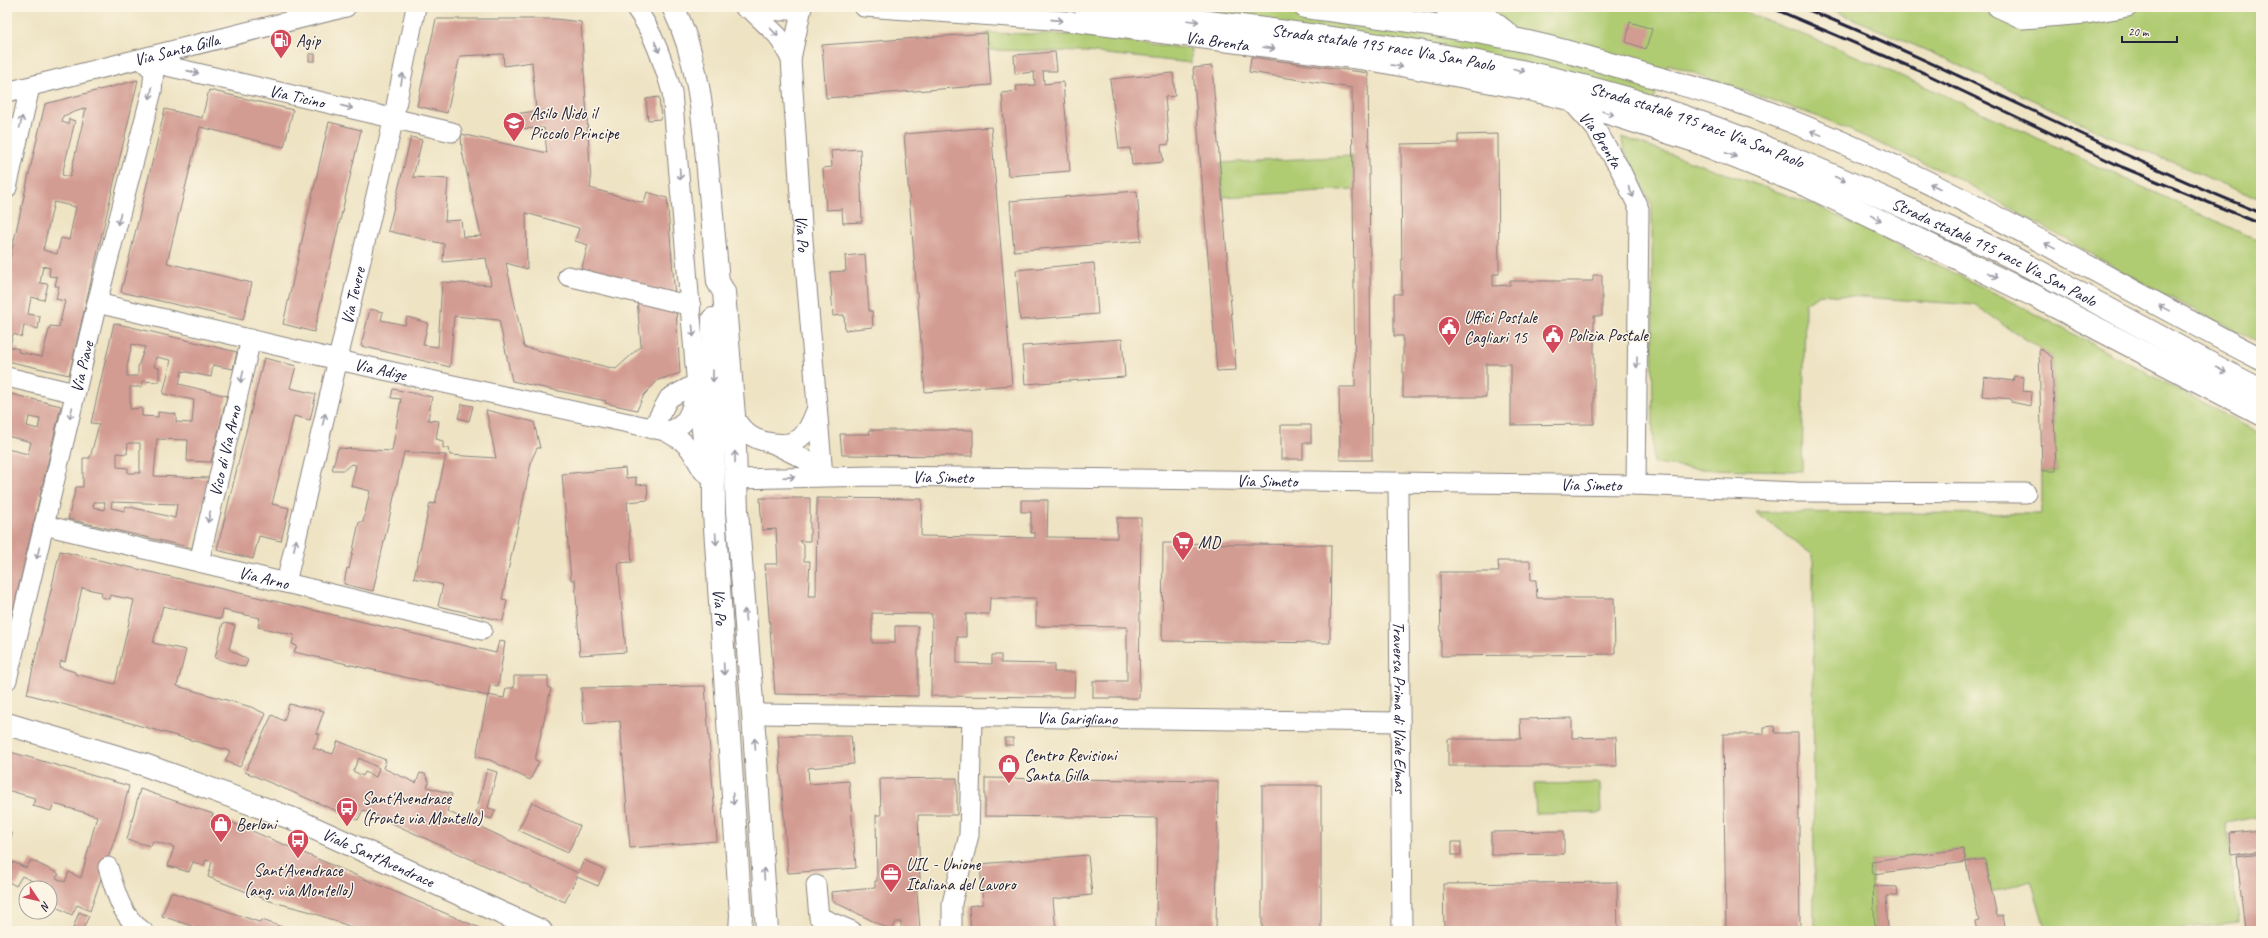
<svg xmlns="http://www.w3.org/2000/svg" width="2268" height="938" font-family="Caveat,sans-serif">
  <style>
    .green { fill: #b0cc73; stroke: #697757 }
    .building { fill: #d39c93; fill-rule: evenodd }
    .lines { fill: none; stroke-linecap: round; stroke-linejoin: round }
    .minor-casing { stroke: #88827f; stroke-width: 21 }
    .major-casing { stroke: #88827f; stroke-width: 24 }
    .highway-casing { stroke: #88827f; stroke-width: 24 }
    .minor { stroke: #fff; stroke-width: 19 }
    .major { stroke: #fff; stroke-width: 22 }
    .highway { stroke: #fff; stroke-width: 22 }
    .rail { stroke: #22223b; stroke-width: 3 }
    .oneway { stroke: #9c9ca7 }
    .labels { text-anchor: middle; stroke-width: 3; stroke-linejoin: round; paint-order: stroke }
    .poi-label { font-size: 17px; fill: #22223b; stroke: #fcf5e5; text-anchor: start }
    .street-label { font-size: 17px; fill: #22223b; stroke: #fcf5e5 }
  </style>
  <rect width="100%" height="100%" fill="#fcf5e5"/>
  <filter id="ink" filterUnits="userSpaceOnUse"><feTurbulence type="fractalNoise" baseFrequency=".025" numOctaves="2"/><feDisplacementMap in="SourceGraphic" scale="8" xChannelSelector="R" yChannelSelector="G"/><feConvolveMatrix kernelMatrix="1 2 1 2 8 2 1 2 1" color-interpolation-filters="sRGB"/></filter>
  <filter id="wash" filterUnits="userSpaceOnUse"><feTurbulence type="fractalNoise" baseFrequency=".012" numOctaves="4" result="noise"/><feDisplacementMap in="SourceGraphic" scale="16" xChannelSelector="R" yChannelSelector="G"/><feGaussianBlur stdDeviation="0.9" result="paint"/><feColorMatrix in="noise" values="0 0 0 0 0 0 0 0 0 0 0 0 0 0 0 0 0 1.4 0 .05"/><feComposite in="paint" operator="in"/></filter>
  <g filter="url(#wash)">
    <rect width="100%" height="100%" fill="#eee3c3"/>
    <g class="green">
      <path d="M1029,7H1732L1842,50L1960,102L2261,242V344L2150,287L1957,178L1825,119L1668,64L1648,114L1247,33Z"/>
      <path d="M1826,7H2011L2016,9L2029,7H2261V200L2101,132L1930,52Z"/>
      <path d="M987,33L1079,35L1191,49V63L1087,52L988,50Z"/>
      <path d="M1622,137L1815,205L2017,304L2261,434V816L2226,823L2239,922L2157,931H2046L2031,880L1992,892L1985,859L1966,862L1963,849L1871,861L1875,931H1814L1813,555L1755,512L2042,514V471H2056L2052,357L1975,305L1819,294L1805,304L1802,471L1699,469L1653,464L1652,205L1623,148Z"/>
      <path d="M1352,156L1354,189L1223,197L1220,163Z"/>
      <path d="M1600,783L1601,813L1536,814L1534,784Z"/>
    </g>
    <g id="blocks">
      <g class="building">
        <path d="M436,19H555L581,22L591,181L590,188L644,203L647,192L667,198L675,297L581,271L588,245L575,241L579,228L526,213L527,269L506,263L524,347L616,369L641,346L637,299L676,309L680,373L658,380L644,395L637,410L605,403L606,401L512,381L499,320L454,316L450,367L361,346L370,309L383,312L381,320L405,325L407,317L428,323L423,345L438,347L442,282L491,285L486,258L443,262L444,244L388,231L411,137L422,140L413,177L448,179L445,221L461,220L463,237L481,236L462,151L461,134L547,153L544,128L509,129L507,115L536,111L532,62L504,66L503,54L460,56L447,113L417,106Z"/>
        <path d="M1630,22L1652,29L1646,49L1626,42Z"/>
        <path d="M987,33L991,85L826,98L822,45Z"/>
        <path d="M1055,52L1057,71H1043L1044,84L1063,82L1070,171L1008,176L1002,93L1017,91L1016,86L1035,85L1034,72L1015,74L1014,55Z"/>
        <rect x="309" y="54" width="6" height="7"/>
        <path d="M1251,57L1368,73L1372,460H1340L1339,387H1355L1352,88L1249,72Z"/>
        <path d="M1212,66L1236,370L1217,371L1193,68Z"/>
        <path d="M1173,73L1175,96L1165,97L1169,144L1161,145L1163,162L1132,165L1130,148L1119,149L1110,79Z"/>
        <path d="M138,80L69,375L7,361V271L45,104ZM86,108L70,177L62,175L75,121L69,119L68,124L62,122L63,116ZM54,202L76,207L69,240L61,238L57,254L43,250ZM43,266L50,268L49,276L57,277L55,286H59L56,299L65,301L59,327L50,326L42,357L18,352L19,349L10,347L13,334L22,337L24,325L38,329L40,316L28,314L31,297L44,300L48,284L40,283Z"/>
        <path d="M209,90L293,110L284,147L200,127L167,263L252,283L243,320L121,292L165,109L202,118Z"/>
        <path d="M659,97L661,119L648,120L646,99Z"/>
        <path d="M329,122L361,130L314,332L283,324Z"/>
        <path d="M991,127L1012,385L925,392L904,134Z"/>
        <path d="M1498,134L1499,274H1493V286L1510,285V281H1593V275H1602V316H1594V424L1511,425V364H1486V397H1403V336H1394V294H1402L1401,144L1458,143V135Z"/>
        <path d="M860,149L862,222L843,223L842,209L826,210L823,168L832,167L831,151Z"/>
        <path d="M1137,191L1141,241L1014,251L1010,201Z"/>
        <path d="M865,254L869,311H872L873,327L845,330L844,315L833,316L830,272L846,271L845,256Z"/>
        <path d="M1094,263L1098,314L1020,320L1016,270Z"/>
        <path d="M114,323L237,352L233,369L213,365L211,377L182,371L179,384L227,396L211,462L187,461L188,440L157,439L154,476L209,478L192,548L68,519L76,487H83V458H90L99,424L91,423ZM132,344L145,347L138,367V376H127V367ZM156,357L171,360L163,394L194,400L192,423L176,422V414L158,412V417L142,416V408L130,409V387H142V381L159,382V368L154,367ZM128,443H140V473H128V468L117,467V453L127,454ZM94,502H105L104,510L93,507ZM112,502L177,504L175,518L126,506L124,511L111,508Z"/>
        <path d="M1122,339L1125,377L1025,384L1022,346Z"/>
        <path d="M2039,348L2052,357L2056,471H2042Z"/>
        <path d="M264,358L296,366L290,388L316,394L310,420L294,416L272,504L289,508L281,541L259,536L253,559L217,550Z"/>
        <path d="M2014,376L2024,377L2023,391L2032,392L2031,406L2011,402V399L1982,396L1984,377L2013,381Z"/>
        <path d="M393,389L432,397L428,420L439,421L436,439L443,441V448H449L450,455L496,458L486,410L534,422L540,448H537L532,459L502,599L507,600L503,621L438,606L443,585L414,578L430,503L435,504L446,455L404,452L373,591L344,584L347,568L349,569L359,522H363L370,491L351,486L356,465L351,464L344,470H332L338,448L392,451L401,399L391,398Z"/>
        <path d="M7,393L61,406L8,632L7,514L9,504H7V449L28,454L31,442L7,436ZM29,417L40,419L38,429L27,426Z"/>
        <path d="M462,404L473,406L469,421L458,418Z"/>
        <path d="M1281,425H1311V443H1303V459H1281Z"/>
        <path d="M869,430H973V456L842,455L840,434H870Z"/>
        <path d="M625,468L626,478L636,477V485L647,484L648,500L627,502L632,562L618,563L626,652L580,655L575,580H571L562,474Z"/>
        <path d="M760,498H810V541H800L804,545V561H810L808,596H816L817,498L922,499L921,536L1035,538V533H1031V512H1021V500H1048L1047,537L1117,538V518H1141L1139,698H1093V681H1127V627L1036,626V598H990L989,614H966V637H957V663L992,664V655H1001V663L1054,664V672H1075L1074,697L931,696L932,614L872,613V643H895V626H918V696L775,694L765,564H778L776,529L762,530Z"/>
        <path d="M1163,543L1331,545L1330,643L1162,641Z"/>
        <path d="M60,551L496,653L499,641L505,642L498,687L490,685L488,696L294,652L297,646L292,644L294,635L258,627L260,618L223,610L221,619L163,606L153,643L186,650L177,686L251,707L266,714L240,767L225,761L230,751L27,694ZM82,588L102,592L101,597L109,599L110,595L134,600L115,684L75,674V672L59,667L61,661L65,662Z"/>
        <path d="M1498,561H1530L1531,580H1536L1537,598H1614L1615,654L1441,656L1440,572H1499Z"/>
        <path d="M223,623L235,625L229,649L248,660L245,667L215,658Z"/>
        <path d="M514,676H548V688H551L535,760L539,762L530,780L490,760L476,757L488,695L504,698L506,688H514Z"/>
        <path d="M705,686L717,841L630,848L620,721L584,724L581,688Z"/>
        <path d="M289,704L324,711L316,733L320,734L313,748L333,754L338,741L386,760L383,768L416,783L420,773L425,774L429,782L427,787L452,794L447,811L578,873L584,860L605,870L598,886L577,877L565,902L363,810L358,820L245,772L272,715L284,721ZM359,758L379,768L376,777L365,772L363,776L353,771Z"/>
        <path d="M1572,718V738L1616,737L1617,766H1448V739H1521L1520,719Z"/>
        <path d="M1774,726L1775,733H1798L1800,931H1726L1723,734H1764V727Z"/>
        <path d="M778,736H851L854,764L808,768L809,784L849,781L856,868L788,873Z"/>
        <rect x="1005" y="738" width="8" height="7"/>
        <path d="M7,751L129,786L119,826L90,911L77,905L72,915L50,904V888H37L39,884L22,876L16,886L7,881V874L13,862L26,868L31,860L59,874L56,878L65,882L69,872L81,878L97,816L54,804L51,811L33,806L35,798L7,790Z"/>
        <path d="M487,769L497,772L488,808L496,810L491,819L476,813Z"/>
        <path d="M957,778V815H918L920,880H916L920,930L901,931V922H896L893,928L889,929L832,901L831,892L875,888V881H877L876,815H881L880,779Z"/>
        <path d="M985,778L1218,781L1216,931H1156L1157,818L985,816Z"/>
        <rect x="1262" y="785" width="59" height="146"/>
        <path d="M140,789L213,814L212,817L226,820L487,931H414L402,926L400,931H362L308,911L273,902L208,877L212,862L206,860L204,866L193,862L189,872L168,866L174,847L153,841L151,846L127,840Z"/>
        <path d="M532,802L580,826L568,853L518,830Z"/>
        <path d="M2261,830V851L2231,855L2229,833Z"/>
        <path d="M1564,831V854L1491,855V832Z"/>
        <path d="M7,833L12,834L7,849Z"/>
        <rect x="1452" y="842" width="9" height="13"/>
        <path d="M1963,849L1966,862L1873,874L1871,861Z"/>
        <path d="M2261,853V931H2245L2237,856Z"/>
        <path d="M1088,855L1092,895L1053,899L1056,931H971L969,906L983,904L980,864Z"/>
        <path d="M1985,859L1997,916H2003L2006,931H1977L1975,922L1979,921L1966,862Z"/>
        <path d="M1617,882L1618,931H1444L1443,884Z"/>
        <path d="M1873,886L1897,887L1898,896H1886L1888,931H1875Z"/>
        <path d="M171,892L259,922L262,920L294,931H206L162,916Z"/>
        <path d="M79,912L89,916L82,931H72Z"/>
      </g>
    </g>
  </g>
  <g filter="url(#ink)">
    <use href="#blocks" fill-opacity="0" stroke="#88827f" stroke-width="1"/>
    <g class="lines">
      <g class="minor-casing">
        <g id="minor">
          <path d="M635,7C654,33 663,62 672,92L697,388L706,473"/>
          <path id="s1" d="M802,7L791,59L803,240L823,476"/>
          <path id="s2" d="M864,7L1066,21L1371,61L1526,90L1571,101L1595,128L1620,169L1639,209L1636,485"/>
          <path d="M1997,7L2023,19L2087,14L2128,7"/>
          <path d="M745,8L781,11L798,7"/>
          <path d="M751,10L778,36L791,59"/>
          <path id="s3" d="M145,61L452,132"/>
          <path id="s4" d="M7,92L346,7"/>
          <path d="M7,188L30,87"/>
          <path d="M568,276L691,306"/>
          <path id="s5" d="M97,303L338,360L665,431C688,430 692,407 697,388"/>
          <path d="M7,377L75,393"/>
          <path d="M734,416C737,422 741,428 747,433C759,443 787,448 800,438C809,431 813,418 817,408"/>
          <path d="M652,429L669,398L697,383"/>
          <path d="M665,431L682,441L690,449L703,471"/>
          <path d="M772,443L806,460L823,476"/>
          <path id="s6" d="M736,479L875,476L1636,485L1797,492L2026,493"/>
          <path id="s7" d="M1398,482L1402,931"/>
          <path id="s8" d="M44,525L482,630"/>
          <path id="s9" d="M199,562L251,339"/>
          <path id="s10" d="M286,583L390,135L416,7"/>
          <path id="s11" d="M7,680L97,303L152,91L154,71L142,60"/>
          <path id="s12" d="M753,714L1400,722"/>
          <path d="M108,867C115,890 121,917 143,931"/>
          <path d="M816,885L819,917L852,931"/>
          <path d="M952,931V903L969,835L972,717"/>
        </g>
      </g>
      <g class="major-casing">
        <g id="major">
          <path d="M673,7C698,58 703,114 708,170C711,207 715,245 718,282L724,292L734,416L737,511L753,714L767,931"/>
          <path id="s13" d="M713,319L714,513L741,915L740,931"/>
          <path id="s14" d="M7,724L142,764L296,820L541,931"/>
        </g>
      </g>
      <g class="highway-casing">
        <g id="highway">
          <path id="s15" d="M1085,7C1278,31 1473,48 1659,108C1749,138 1835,175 1921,215C1953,230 1986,244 2017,260C2099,303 2179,348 2261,390"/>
          <path d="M1305,7C1375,16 1445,25 1514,39C1558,48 1601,61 1644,74C1672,82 1701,89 1728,98C1916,162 2085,269 2261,359"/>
          <path d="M1446,7L1490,20L1508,34"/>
          <path d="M1571,101L1692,140L1810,187L2035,296L2261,414"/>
        </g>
      </g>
      <use href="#minor" class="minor"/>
      <use href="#major" class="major"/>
      <use href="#highway" class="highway"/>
      <g class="rail">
        <path d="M1770,7L1920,71L2122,167L2261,224"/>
        <path d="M1801,7C1957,69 2105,151 2261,213"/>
      </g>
    </g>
    <defs><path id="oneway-shaft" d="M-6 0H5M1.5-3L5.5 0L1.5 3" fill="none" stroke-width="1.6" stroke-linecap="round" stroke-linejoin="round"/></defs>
    <g class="oneway">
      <use href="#oneway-shaft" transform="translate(1057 20) rotate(4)"/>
      <use href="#oneway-shaft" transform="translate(1193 21) rotate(7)"/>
      <use href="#oneway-shaft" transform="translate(774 32) rotate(46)"/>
      <use href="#oneway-shaft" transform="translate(657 47) rotate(68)"/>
      <use href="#oneway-shaft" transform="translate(1269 48) rotate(8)"/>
      <use href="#oneway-shaft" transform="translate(1397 66) rotate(10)"/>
      <use href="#oneway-shaft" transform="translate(1519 70) rotate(14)"/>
      <use href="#oneway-shaft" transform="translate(193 72) rotate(13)"/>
      <use href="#oneway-shaft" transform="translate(402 79) rotate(-79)"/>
      <use href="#oneway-shaft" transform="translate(151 93) rotate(102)"/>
      <use href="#oneway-shaft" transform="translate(347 107) rotate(13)"/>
      <use href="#oneway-shaft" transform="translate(1608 113) rotate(18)"/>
      <use href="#oneway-shaft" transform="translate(21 122) rotate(-77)"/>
      <use href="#oneway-shaft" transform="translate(1816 133) rotate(-158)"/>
      <use href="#oneway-shaft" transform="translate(1731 155) rotate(21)"/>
      <use href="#oneway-shaft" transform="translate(680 174) rotate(86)"/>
      <use href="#oneway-shaft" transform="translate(1840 179) rotate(24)"/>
      <use href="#oneway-shaft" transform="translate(1935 186) rotate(-153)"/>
      <use href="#oneway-shaft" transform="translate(1631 192) rotate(65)"/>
      <use href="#oneway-shaft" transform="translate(1876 218) rotate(26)"/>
      <use href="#oneway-shaft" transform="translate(119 219) rotate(105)"/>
      <use href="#oneway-shaft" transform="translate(2050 246) rotate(-151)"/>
      <use href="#oneway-shaft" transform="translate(1993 275) rotate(26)"/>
      <use href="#oneway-shaft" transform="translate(2164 308) rotate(-151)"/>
      <use href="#oneway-shaft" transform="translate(693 331) rotate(85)"/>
      <use href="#oneway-shaft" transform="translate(1637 362) rotate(91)"/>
      <use href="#oneway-shaft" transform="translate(2221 370) rotate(27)"/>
      <use href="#oneway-shaft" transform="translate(713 376) rotate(90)"/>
      <use href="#oneway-shaft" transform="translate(242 377) rotate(104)"/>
      <use href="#oneway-shaft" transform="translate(71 413) rotate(103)"/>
      <use href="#oneway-shaft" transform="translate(324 419) rotate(-77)"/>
      <use href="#oneway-shaft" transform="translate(735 457) rotate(-92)"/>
      <use href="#oneway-shaft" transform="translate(789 477) rotate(-2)"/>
      <use href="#oneway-shaft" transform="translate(209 517) rotate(103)"/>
      <use href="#oneway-shaft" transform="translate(716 539) rotate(86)"/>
      <use href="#oneway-shaft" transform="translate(295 545) rotate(-77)"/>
      <use href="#oneway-shaft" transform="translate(38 553) rotate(104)"/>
      <use href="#oneway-shaft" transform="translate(745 615) rotate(-95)"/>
      <use href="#oneway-shaft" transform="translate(724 669) rotate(86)"/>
      <use href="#oneway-shaft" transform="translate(755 744) rotate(-94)"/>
      <use href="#oneway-shaft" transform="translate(733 799) rotate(86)"/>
      <use href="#oneway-shaft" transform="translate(764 874) rotate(-94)"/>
    </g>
  </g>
  <defs>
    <g id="fuel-pin" transform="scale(1.15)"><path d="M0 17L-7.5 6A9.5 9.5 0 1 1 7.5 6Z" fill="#d1495b" stroke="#fcf5e5"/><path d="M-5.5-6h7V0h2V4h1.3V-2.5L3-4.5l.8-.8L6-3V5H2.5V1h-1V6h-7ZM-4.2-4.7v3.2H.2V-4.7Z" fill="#fff"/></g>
    <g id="school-pin" transform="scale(1.15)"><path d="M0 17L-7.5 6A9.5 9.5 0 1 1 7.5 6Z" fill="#d1495b" stroke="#fcf5e5"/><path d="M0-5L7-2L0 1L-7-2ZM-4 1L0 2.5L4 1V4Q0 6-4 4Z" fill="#fff"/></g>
    <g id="civic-pin" transform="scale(1.15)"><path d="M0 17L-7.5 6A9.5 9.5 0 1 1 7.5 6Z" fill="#d1495b" stroke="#fcf5e5"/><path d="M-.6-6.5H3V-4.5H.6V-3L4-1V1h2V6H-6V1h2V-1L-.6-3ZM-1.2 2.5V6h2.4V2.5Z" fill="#fff"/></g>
    <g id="supermarket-pin" transform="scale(1.15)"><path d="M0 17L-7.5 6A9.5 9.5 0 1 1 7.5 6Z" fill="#d1495b" stroke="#fcf5e5"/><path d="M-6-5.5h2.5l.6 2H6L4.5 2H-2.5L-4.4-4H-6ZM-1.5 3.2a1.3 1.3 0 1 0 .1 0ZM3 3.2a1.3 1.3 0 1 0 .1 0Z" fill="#fff"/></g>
    <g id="shop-pin" transform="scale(1.15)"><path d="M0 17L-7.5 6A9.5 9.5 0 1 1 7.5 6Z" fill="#d1495b" stroke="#fcf5e5"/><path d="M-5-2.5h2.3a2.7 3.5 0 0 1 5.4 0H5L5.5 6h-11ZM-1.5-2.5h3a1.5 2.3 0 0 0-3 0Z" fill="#fff"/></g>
    <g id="bus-pin" transform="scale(1.15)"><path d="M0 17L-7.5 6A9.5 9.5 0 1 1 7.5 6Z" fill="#d1495b" stroke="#fcf5e5"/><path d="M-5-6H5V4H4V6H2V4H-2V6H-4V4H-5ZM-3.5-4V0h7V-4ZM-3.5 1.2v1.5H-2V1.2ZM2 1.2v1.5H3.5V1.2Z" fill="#fff"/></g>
    <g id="office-pin" transform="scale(1.15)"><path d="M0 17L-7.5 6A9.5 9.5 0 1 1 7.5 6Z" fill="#d1495b" stroke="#fcf5e5"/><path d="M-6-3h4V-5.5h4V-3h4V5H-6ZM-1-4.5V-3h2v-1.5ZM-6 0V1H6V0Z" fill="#fff"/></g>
  </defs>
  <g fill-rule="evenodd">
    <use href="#fuel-pin" x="281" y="40"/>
    <use href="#school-pin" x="514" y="123"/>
    <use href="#civic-pin" x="1449" y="327"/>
    <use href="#civic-pin" x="1553" y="335"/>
    <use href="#supermarket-pin" x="1183" y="542"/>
    <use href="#shop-pin" x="1009" y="765"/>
    <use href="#bus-pin" x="347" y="808"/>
    <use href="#shop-pin" x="221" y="824"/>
    <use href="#bus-pin" x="298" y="840"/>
    <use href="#office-pin" x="891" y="874"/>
  </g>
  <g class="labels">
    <g class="poi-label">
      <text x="296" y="46">Agip</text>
      <text x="530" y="119">Asilo Nido il<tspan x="530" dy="20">Piccolo Principe</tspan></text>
      <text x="1464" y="323">Uffici Postale<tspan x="1464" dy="20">Cagliari 15</tspan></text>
      <text x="1568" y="341">Polizia Postale</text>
      <text x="1198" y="548">MD</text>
      <text x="1024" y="761">Centro Revisioni<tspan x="1024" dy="20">Santa Gilla</tspan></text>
      <text x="362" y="804">Sant'Avendrace<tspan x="362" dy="20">(fronte via Montello)</tspan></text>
      <text x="236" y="830">Berloni</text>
      <text x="906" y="870">UIL - Unione<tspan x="906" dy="20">Italiana del Lavoro</tspan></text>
      <text x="298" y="876" text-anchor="middle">Sant'Avendrace<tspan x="298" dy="20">(ang. via Montello)</tspan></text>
    </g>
    <g class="street-label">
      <text dy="6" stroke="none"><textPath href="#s2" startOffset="355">Via Brenta</textPath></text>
      <text dy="6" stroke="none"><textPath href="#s15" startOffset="301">Strada statale 195 racc Via San Paolo</textPath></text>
      <text dy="6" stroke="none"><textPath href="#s4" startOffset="175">Via Santa Gilla</textPath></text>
      <text dy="6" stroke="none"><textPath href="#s3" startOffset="156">Via Ticino</textPath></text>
      <text dy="6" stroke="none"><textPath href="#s15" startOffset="625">Strada statale 195 racc Via San Paolo</textPath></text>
      <text dy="6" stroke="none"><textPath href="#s2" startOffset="763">Via Brenta</textPath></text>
      <text dy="6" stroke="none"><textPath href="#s1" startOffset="228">Via Po</textPath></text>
      <text dy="6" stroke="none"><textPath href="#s15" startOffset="949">Strada statale 195 racc Via San Paolo</textPath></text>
      <text dy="6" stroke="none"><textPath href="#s10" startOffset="295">Via Tevere</textPath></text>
      <text dy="6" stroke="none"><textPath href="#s11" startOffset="322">Via Piave</textPath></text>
      <text dy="6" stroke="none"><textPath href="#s5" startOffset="291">Via Adige</textPath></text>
      <text dy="6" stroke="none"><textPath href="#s9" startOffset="114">Vico di Via Arno</textPath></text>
      <text dy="6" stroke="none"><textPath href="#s6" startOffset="207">Via Simeto</textPath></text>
      <text dy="6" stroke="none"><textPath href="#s6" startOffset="531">Via Simeto</textPath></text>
      <text dy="6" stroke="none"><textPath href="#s6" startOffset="855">Via Simeto</textPath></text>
      <text dy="6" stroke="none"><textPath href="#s8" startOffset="226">Via Arno</textPath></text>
      <text dy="6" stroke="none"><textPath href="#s13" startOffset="288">Via Po</textPath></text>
      <text dy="6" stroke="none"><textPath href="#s7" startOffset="225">Traversa Prima di Viale Elmas</textPath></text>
      <text dy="6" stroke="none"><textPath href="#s12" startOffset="324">Via Garigliano</textPath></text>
      <text dy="6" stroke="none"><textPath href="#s14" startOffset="395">Viale Sant'Avendrace</textPath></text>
    </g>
  </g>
  <rect width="2268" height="938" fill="none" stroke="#fcf5e5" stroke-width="24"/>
  <g transform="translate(38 900) rotate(125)"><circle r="19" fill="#fcf5e5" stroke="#a5a1a1"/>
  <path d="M0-3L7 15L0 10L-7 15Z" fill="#d1495b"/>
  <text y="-6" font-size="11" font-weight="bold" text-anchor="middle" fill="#22223b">N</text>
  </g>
  <path d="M2122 36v6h55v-6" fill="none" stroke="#22223b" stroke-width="2"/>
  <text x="2128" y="36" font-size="12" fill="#22223b" stroke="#fcf5e5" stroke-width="3" paint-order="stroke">20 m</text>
</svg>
